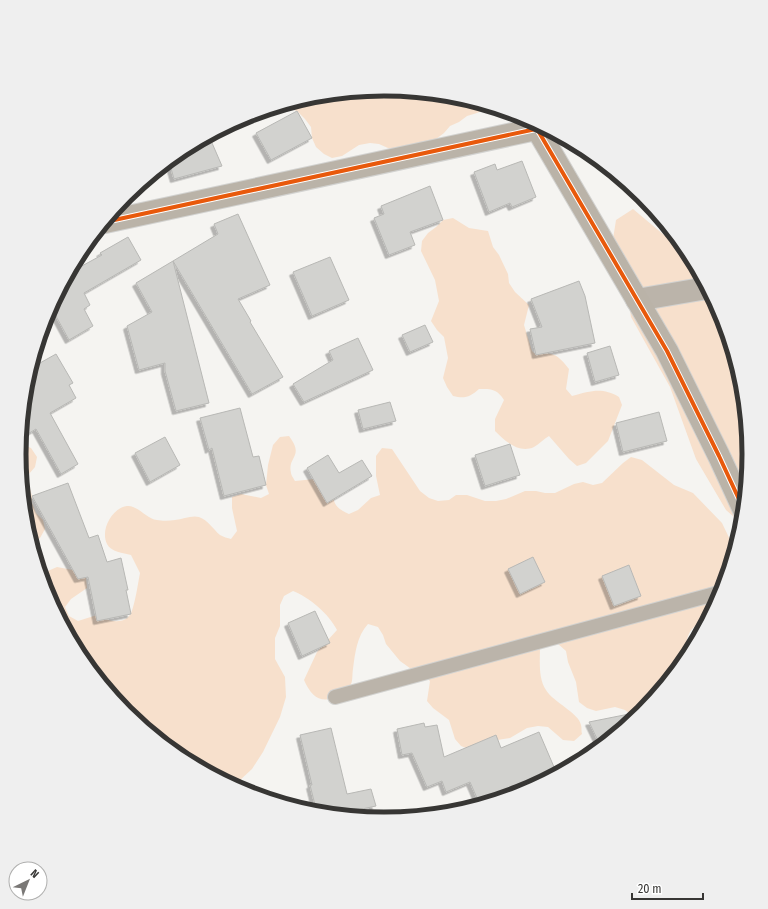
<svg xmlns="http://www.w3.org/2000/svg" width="768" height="909" font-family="'Fira Sans Condensed',sans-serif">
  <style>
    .green { fill: #f7e0cc }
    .building { fill: #d2d2cf; stroke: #b8b8b5; filter: url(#shadow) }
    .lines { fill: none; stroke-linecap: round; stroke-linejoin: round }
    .lane-casing { stroke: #d2d2d0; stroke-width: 16 }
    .street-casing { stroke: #d2d2d0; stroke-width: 24 }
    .secondary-casing { stroke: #d2d2d0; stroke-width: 24 }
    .lane { stroke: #bbb4aa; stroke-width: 14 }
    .street { stroke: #bbb4aa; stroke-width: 22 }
    .secondary { stroke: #bab3a8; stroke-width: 22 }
    .cycleway-casing { stroke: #fff; stroke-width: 6 }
    .cycleway { stroke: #e8590c; stroke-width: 4 }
    .rim { fill: none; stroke: #373634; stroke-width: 5 }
  </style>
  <defs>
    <filter id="shadow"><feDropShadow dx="-3.5" dy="3.5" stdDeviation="0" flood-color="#0004"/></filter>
  </defs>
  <rect width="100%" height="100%" fill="#f5f4f1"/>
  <g class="green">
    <path d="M384,90L455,97L490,107L477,113L467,116L459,122L450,126L444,133L428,145L398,150L388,148L379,144L370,143L359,145L342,156L332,158L324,154L316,147L312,138L311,127L305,119L297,111L281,106L313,96Z"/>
    <path d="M633,209L664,235L682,245L688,252L721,315L742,384L749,455L742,524L726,510L696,459L670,387L631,317L628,297L613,239L616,220Z"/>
    <path d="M453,218L469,228L488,231L493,247L499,255L508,274L509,283L515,292L529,305L524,325L532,351L536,355C553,351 558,355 569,369L566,389L572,396C591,391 602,387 619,397L622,405L608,441L586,463L577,466L569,459L549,436C544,439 539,444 534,447C519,454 505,441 495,431V419L504,400C497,389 492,389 479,389C470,397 465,399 453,396L447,387L443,378L448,358L444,337L437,330L431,321L439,301L435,280L421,251L422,241L428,233L436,227L443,220Z"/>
    <path d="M289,436C305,457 287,456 291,473C291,475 294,479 295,481L315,479L332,491C334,505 336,508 349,514L358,510L371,498L380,495L376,476V456L382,448L392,449L420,491L429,498L438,501L449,500L456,495H467L485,501H496L506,499L525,491H536L545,493H555L574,484L583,482L593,485L602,483L623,463L631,457L642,460L674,485L693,493L722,523L735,550L721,594L708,620C686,626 687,639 684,658C675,664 671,668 670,679L642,713L633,716L625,710L615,707L596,711L587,708L579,702L576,682L568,662L566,651L558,644L548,641L540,647C540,661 538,678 546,690C553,702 579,713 581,725C582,728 581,731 582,734L574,741L563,740L548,727L538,726L527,728L510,738L491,741L471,750L461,746L455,739L449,720L433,708L427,701L430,681L423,675L414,671L400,661L386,644L383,635L378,627L368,624C357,636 355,653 353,669C352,674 353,680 351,684C349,689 344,693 340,695C322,705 312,698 304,680L317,652L337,630C329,614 309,597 293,591L284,596L280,605V626L275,638V659L285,677L286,697L280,717L263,752L252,769L238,782L229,783L181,758L126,712L80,657L47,594L41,574L57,567L78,571L86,578L87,588L71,599L65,607L69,616L78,621L97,615C106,621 125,626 131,613C135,604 138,583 140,573L131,555C123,553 111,552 107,544C100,530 112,508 127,506C138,505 146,519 157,520C162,521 169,521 175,520C183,519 192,515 199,517C208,520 213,529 220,535C223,537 228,538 231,539L237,531L232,508V497L241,494L261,498L269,494L266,485L268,465L273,445L280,437Z"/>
    <path d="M20,443L31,448L37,457L35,467L28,475L29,485L32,496V503L36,513L43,520L45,529L40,538L31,544L26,525L19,454Z"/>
  </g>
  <g class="building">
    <path d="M297,111L312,138L271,160L256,133Z"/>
    <path d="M209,136L222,166L174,179L169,161L181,151Z"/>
    <path d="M522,161L536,197L512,207L510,203L489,212L474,172L495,164L497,170Z"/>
    <path d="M430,186L443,220L410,232L415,245L389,255L374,218L384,214L381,206Z"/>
    <path d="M238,214L270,285L238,299L251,321L250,322L283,377L252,394L173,261L218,234L214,224Z"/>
    <path d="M128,237L141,260L84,293L90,305L84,309L93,326L69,340L51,307L69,273L102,255L100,253Z"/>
    <path d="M330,257L349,300L312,316L293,272Z"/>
    <path d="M173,261L209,403L176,411L165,371V363L139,370L127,326L152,312L136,283Z"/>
    <path d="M579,281L585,296L595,343L536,355L530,329L542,327L531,299Z"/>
    <path d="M425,325L433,342L410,352L402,335Z"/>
    <path d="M358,338L373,370L304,402L293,384L333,360L329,351Z"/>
    <path d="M610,346L619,375L595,382L587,353Z"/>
    <path d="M56,354L73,383L69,385L76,398L50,413L78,464L61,474L36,429L21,438L26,383L31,368Z"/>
    <path d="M390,402L396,421L363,429L358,410Z"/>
    <path d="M240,408L253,457L259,456L266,485L224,496L212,448L209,450L200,418Z"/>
    <path d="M659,412L667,441L623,452L616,423Z"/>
    <path d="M165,437L180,465L150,482L135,453Z"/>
    <path d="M510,444L520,475L485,486L475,455Z"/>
    <path d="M328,455L339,473L362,460L372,476L327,503L307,468Z"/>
    <path d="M68,483L89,538L98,535L107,562L121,558L128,590H126L131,614L97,621L88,577L78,579L32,496Z"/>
    <path d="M533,557L545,582L520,594L508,569Z"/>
    <path d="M629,565L641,596L614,606L602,576Z"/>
    <path d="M315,611L330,643L302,656L288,623Z"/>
    <path d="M644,711L642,713L601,747L589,722Z"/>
    <path d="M424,723L425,727L437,725L444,757L496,735L501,748L539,732L557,774L523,792L480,805L470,782L446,792L442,781L427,787L412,753L402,755L397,729Z"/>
    <path d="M331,728L347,794L371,789L376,806L348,812L349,816L317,813L310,785H312L300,735Z"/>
  </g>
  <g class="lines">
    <g class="lane-casing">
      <path id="lane" d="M335,697L722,592"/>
    </g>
    <g class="street-casing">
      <path id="street" d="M637,300L707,288"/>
    </g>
    <g class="secondary-casing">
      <g id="secondary">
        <path d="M533,122L667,351L719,456L744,510"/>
        <path d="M105,222L536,129"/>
      </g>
    </g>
    <use href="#lane" class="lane"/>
    <use href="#street" class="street"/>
    <use href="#secondary" class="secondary"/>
    <g class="cycleway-casing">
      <g id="cycleway">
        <path d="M533,122L667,351L719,456L744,510"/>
        <path d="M105,222L536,129"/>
      </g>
    </g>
    <use href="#cycleway" class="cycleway"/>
  </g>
  <path d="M0 0H768V909H0ZM26 454a358 358 0 1 1 716 0a358 358 0 1 1-716 0Z" fill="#efefef" fill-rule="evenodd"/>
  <path class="rim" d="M26 454a358 358 0 1 1 716 0a358 358 0 1 1-716 0Z"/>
  <g transform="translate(28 881) rotate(43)"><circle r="19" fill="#ffffff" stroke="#afafae"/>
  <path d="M0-3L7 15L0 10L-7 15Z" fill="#7a7876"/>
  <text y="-6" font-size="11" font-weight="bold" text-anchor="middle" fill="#373634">N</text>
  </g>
  <path d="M632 893v6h71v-6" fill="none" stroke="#373634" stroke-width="2"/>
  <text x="638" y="893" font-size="12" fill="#373634" stroke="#ffffff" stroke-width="3" paint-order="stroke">20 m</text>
</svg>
